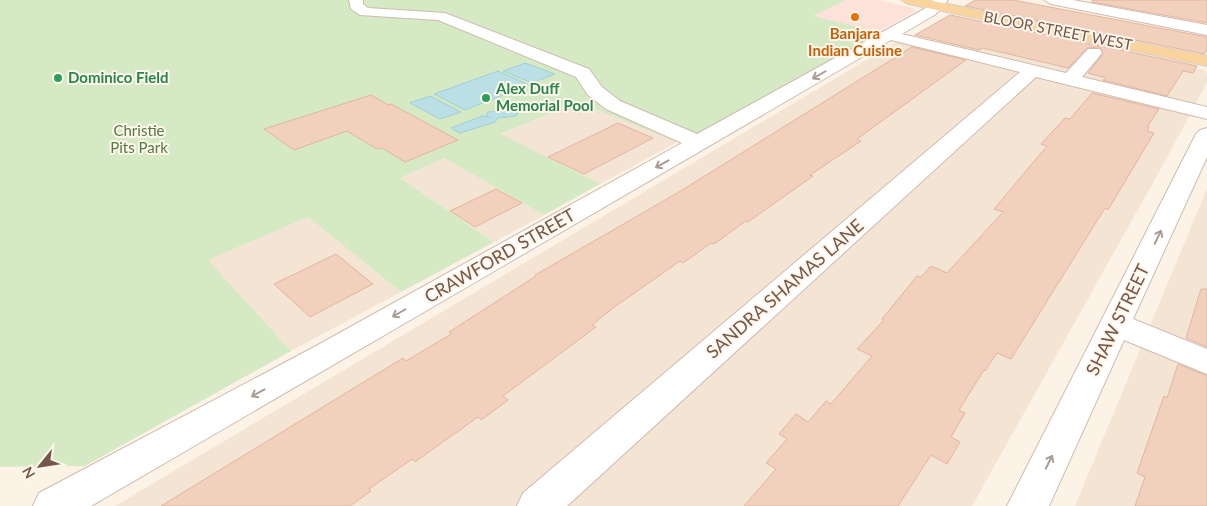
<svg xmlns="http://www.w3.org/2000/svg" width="1207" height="506" font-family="Lato,sans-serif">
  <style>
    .residential { fill: #f3e4d4 }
    .commercial { fill: #fce2d9 }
    .green { fill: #d4e9c4 }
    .water { fill: #bae0e5; stroke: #a0d0d7 }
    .building { fill: #f1d0bd; stroke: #e3b69e }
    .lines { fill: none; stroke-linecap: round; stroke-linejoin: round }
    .minor-casing { stroke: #cfbcaf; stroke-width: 2 }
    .major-casing { stroke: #d8d0cd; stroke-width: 2 }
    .minor { fill: #fff; fill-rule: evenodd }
    .major { fill: #f9d49f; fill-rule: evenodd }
    .oneway { stroke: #ac9b93 }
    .food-dot { fill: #e8710a; stroke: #fff6eb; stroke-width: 2 }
    .leisure-dot { fill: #2e9e5b; stroke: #fff6eb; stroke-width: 2 }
    .labels { text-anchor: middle; stroke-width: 4; stroke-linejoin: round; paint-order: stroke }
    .far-street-label { font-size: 15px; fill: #74584b; stroke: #fff6eb }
    .far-food-label { font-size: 15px; font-weight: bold; fill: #c56008; stroke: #fff6eb }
    .far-leisure-label { font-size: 15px; font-weight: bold; fill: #27864d; stroke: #fff6eb; text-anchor: start }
    .far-park-label { font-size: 15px; fill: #557a42; stroke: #fff6eb }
    .street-label { font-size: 18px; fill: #74584b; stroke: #fff6eb }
  </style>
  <rect width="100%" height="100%" fill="#fcf2e5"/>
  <g class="residential">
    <path d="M900,40L1094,46L1204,70L1207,74V82L1169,154L972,506H115Z"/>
    <path d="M577,102L677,142L600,184L500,135Z"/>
    <path d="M444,158L544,215L494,242L400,178Z"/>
    <path d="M1207,189V506H1075Z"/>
    <path d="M308,217L401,292L291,351L207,260Z"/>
  </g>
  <path class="commercial" d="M846,0H879L913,8L915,11L878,32L812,16Z"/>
  <path class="green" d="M0,0H846L813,16L878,32L866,38V41L698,135L677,142L577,102L501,134L600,184L544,215L444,158L400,178L494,242L401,292L308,217L208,260L291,351L85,466L0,467Z"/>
  <g class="water">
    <path d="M525,63L555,74L532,83L503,71Z"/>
    <path d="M498,71L529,85L465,110L434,94Z"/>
    <path d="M430,96L461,112L440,119L410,103Z"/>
    <path d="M507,111L518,113L516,116L498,118L495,122L460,133L451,128L482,116L489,117L486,115L488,112Z"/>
  </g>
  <g class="building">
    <path d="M975,0H1013L1207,37V50L1205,54L965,6Z"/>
    <path d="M1092,0H1207V23L1092,2Z"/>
    <path d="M950,15L1197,66L1193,73L1183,71L1167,96L1103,80L1106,78L1088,73L1103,54L1100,47L1087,48L1068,68L983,48L979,50L915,35Z"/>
    <path d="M912,47L966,60L857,139L861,141L810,175L813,176L748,222L746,221L714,244L711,243L683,263L680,261L613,308L592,325L596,327L503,396L508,400L481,420L478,417L415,462L412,459L369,489L371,491L350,506H161L403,358L406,361L451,334L449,332L536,276L535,275L679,192Z"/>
    <path d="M1092,93L1159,109L1147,127H1149L1147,131L1154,133L1108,210L1105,208L1011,359L997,353L985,371L984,370L959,410L965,413L951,437L960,442L947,464L931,455L898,506H744L776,469L766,463L787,439L779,434L796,414L808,422L826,401L831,404L872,356L857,349L884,320L882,319L917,276L921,277L931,266L947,273L1003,212L994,209L1047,146L1041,144L1065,118L1070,119Z"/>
    <path d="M371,95L388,105L391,104L458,140L405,162L382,148L377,149L347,131L294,150L264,129Z"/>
    <path d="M618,123L653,138L584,174L548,157Z"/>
    <path d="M496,189L522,203L475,227L450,211Z"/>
    <path d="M336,254L373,284L310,317L274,284Z"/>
    <path d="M1201,289H1207V347L1186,338Z"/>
    <path d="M1178,364L1207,376V506H1135L1145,477L1137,473L1164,396L1167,398Z"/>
  </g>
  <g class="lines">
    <g class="minor-casing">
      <g id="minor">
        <path d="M349,0H363V4L368,8L445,13L589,69L602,87L620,101L697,134L926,8L933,0H948L936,14L902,34L1066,73L1088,49H1100L1102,53L1082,77L1207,107V119L1036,77L567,506H517L523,493L1020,72L891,40L91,506H33L39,493L316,346L682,143L606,109L588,95L576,77L438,20L360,15L351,9Z"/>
        <path d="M1044,0H1073L1207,25V35L1051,4Z"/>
        <path d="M1207,128V157L1133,319L1207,349V374L1124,340L1049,506H1007L1196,134L1200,130Z"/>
      </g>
    </g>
    <g class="major-casing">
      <path id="major" d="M901,0H928L1207,56V66L908,4Z"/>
    </g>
    <use href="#minor" class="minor"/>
    <use href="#major" class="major"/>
  </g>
  <defs><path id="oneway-shaft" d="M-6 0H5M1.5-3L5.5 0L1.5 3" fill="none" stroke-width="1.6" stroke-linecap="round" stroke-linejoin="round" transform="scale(1.25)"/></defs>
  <g class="oneway">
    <use href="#oneway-shaft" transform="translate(819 75) rotate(150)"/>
    <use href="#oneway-shaft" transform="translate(662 164) rotate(151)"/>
    <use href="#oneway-shaft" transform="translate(1158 237) rotate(-64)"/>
    <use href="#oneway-shaft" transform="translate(399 313) rotate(150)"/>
    <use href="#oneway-shaft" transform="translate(258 393) rotate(151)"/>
    <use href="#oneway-shaft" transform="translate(1049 462) rotate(-64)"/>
  </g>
  <circle class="food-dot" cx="855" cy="17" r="5"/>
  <g class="leisure-dot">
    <circle cx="58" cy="78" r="5"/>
    <circle cx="486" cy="98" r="5"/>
  </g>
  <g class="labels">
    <g class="far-street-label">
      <text transform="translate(1058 31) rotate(11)" y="5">BLOOR STREET WEST</text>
    </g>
    <g class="far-food-label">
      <text x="855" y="39">Banjara<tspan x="855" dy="17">Indian Cuisine</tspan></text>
    </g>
    <g class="far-leisure-label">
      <text x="68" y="83">Dominico Field</text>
      <text x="496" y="94">Alex Duff<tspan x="496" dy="17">Memorial Pool</tspan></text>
    </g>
    <g class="far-park-label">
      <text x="139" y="136">Christie<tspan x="139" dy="17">Pits Park</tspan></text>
    </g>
    <g class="street-label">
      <text transform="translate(500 256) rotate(-30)" y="6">CRAWFORD STREET</text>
      <text transform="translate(785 289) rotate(-41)" y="6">SANDRA SHAMAS LANE</text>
      <text transform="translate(1118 320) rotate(-64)" y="6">SHAW STREET</text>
    </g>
  </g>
  <g transform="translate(40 466) rotate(240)" stroke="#fff6eb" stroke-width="4" paint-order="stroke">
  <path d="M0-4L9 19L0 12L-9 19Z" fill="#74584b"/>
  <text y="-8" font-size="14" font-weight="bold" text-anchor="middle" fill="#74584b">N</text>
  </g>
</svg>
